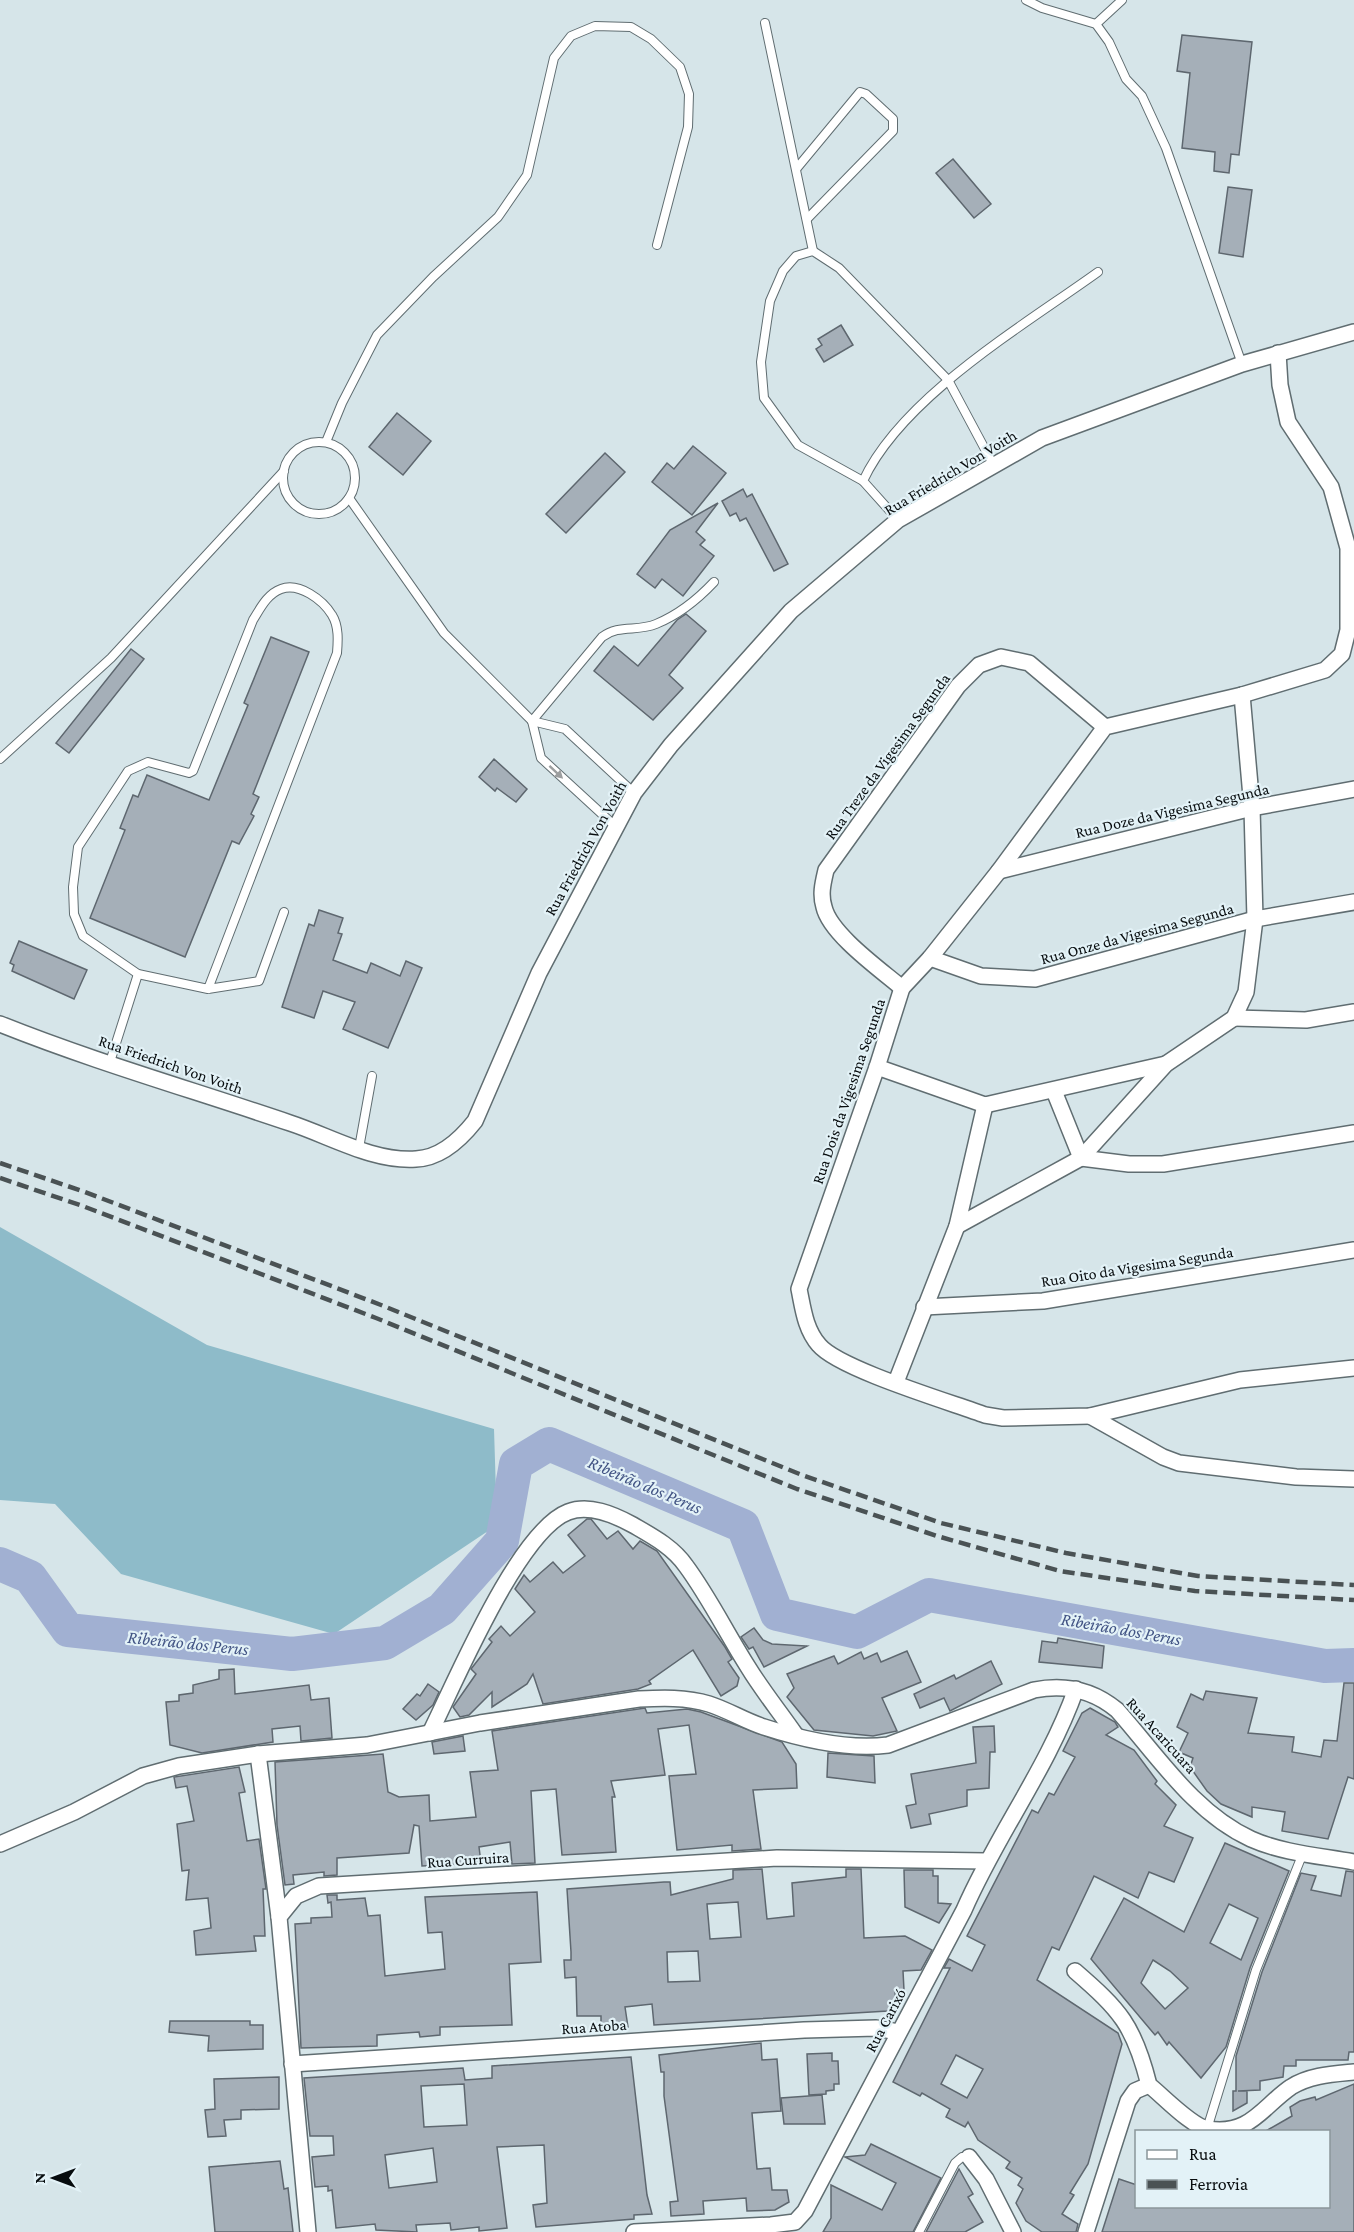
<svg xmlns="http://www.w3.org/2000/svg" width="1354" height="2232" font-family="'Crimson Pro',serif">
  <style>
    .forest { fill: #8ebbc9 }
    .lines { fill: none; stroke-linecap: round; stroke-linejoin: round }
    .river { stroke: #a1b0d2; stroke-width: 34 }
    .building { fill: #a5afb8; stroke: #5e676f; stroke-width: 1.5; fill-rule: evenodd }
    .service-casing { stroke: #606d71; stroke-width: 10 }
    .minor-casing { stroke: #606d71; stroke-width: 18 }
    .service { stroke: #fff; stroke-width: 8 }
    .minor { stroke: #fff; stroke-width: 15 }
    .rail { stroke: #4a5254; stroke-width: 4.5; stroke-dasharray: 12 6; stroke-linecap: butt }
    .oneway { fill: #9c9e9f }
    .labels { text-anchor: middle; stroke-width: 4.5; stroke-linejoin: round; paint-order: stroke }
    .street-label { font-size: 16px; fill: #080d0f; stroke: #e3f2f7 }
    .water-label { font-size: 18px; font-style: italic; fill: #425484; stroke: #e3f2f7 }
  </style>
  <rect width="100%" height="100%" fill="#d6e5e9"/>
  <path class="forest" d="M0,1227L207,1345L494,1429L497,1525L334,1634L121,1574L55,1504L0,1500Z"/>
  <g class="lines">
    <path class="river" d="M0,1564L30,1577L68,1630L292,1654L385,1643L442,1609L502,1541L516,1464L549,1444L743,1526L777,1614L857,1632L929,1595L1325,1666L1354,1665"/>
  </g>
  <g class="building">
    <path d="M1182,35L1252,42L1239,155L1231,154L1229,173L1214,171L1215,152L1182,148L1190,73L1177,71Z"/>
    <path d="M953,159L991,204L974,218L936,173Z"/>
    <path d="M1228,187L1252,190L1243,257L1219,253Z"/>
    <path d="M841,325L853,345L824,362L816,349L822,345L818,339Z"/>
    <path d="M397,413L431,441L403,475L369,447Z"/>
    <path d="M693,446L726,473L692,515L652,482L667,463L674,469Z"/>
    <path d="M605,453L625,472L566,533L546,514Z"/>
    <path d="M743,489L747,497L752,494L788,564L774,571L746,518L740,521L736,513L730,516L722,501Z"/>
    <path d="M718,503L696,532L705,540L700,545L714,556L683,596L662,579L655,588L637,574L670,530Z"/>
    <path d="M686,614L706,631L669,675L683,688L653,720L594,671L614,646L638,666L677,620Z"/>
    <path d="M271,637L309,652L253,794L259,797L251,814L254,816L239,844L232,841L185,957L90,918L125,830L120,828L133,795L138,797L147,775L209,800L248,705L244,703Z"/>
    <path d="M131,649L144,659L69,753L56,743Z"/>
    <path d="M494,759L527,789L516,802L497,788L495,791L479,777Z"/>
    <path d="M319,910L343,918L338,933L342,934L333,960L367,973L371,963L400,976L406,961L422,968L388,1048L343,1029L355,1002L323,991L314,1018L282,1007L309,924L314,926Z"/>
    <path d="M19,941L87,970L74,999L12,971L14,965L10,963Z"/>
    <path d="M587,1519H591L607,1539L618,1531L633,1549L640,1541L657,1551L725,1647L732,1659L728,1662L739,1678L737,1686L721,1696L693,1650L649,1681L651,1684L638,1689L543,1704L533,1674L527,1684L492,1707V1692L469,1715L460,1717L453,1707L476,1674L471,1669L492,1642L489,1639L501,1626L510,1636L535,1612L515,1589L524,1575L530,1582L553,1562L563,1573L585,1556L568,1535Z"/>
    <path d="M754,1628L763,1640L772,1644L807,1646L764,1667L753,1647L749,1649L741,1637Z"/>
    <path d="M1058,1638L1104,1646L1102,1668L1039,1662L1042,1641L1057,1643Z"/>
    <path d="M907,1651L921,1682L882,1698L897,1731L873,1736L814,1730L787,1697L794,1688L787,1674L834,1656L838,1664L861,1652L864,1659L877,1653L881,1662Z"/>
    <path d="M991,1661L1002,1684L950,1711L944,1698L920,1708L914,1694L954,1675L956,1679Z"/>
    <path d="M234,1669L235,1694L309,1685L311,1700L329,1698L332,1738L301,1741L300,1726L272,1729L273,1742L202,1753L170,1745L166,1702L179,1701V1695L193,1693V1685L219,1679V1670Z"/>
    <path d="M1344,1683H1354V1779L1348,1777L1328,1839L1282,1831L1285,1812L1252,1807V1817L1221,1804L1207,1791L1190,1767L1193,1758L1179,1752L1188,1733L1177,1727L1191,1694L1203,1700L1206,1691L1257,1698L1248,1733L1294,1737L1292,1752L1321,1757L1324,1740L1337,1741Z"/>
    <path d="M428,1684L439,1692L433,1705L416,1720L403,1709L417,1694L420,1696Z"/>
    <path d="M645,1708L647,1713L687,1709L701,1712L782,1742L796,1764L797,1788L753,1790L761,1849L732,1851V1845L677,1850L669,1776L696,1774L689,1725L658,1729L665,1775L611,1781L615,1797H612L616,1852L562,1855L556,1789L531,1791L535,1863L512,1864L510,1842L479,1847L481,1863L422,1866L419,1826L414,1825L409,1853L337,1858V1875L324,1876V1872L293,1875L294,1884L285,1885L277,1825L275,1762L383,1754L388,1792L399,1797L429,1795L430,1821L476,1817L470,1772L498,1770L492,1731Z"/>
    <path d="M1090,1708L1115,1722L1118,1727L1106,1735L1134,1750L1157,1781L1155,1784L1176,1805L1164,1826L1193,1838L1174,1882L1149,1872L1138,1898L1094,1876L1059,1950L1052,1947L1037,1980L1118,2033L1122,2044L1088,2164L1070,2193L1074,2195L1062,2214L1078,2224L1076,2232H1042L1026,2221L1016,2203L1023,2189L1018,2185L1022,2178L1006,2168L1010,2162L978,2140L968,2122L965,2127L946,2117L950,2109L922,2093L920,2096L893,2082L950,1968H944L949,1959L972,1971L985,1945L967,1936L1032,1810L1038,1813L1049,1793L1054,1795L1075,1757L1063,1751L1082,1713ZM956,2055L983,2069L967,2098L941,2084Z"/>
    <path d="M994,1726L995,1752H990L989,1788L967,1790V1806L929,1814L931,1824L911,1828L906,1806L916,1804L911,1774L976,1763L973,1727Z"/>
    <path d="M463,1736L465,1751L434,1754L432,1742Z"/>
    <path d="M828,1753L874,1756L875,1783L827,1777Z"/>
    <path d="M239,1767L245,1792L239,1793L247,1841L259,1839L266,1889H263L265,1936H254L256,1951L196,1955L194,1931L211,1928L208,1898L186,1900L189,1870L182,1871L177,1824L194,1821L187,1786L176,1788L174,1777Z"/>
    <path d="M1225,1843L1289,1871L1250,1968L1226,2047L1201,2078L1169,2042L1167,2045L1158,2032L1155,2035L1091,1959L1124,1898L1184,1932ZM1229,1904L1258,1918L1241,1960L1210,1943ZM1153,1960L1170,1971L1188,1988L1165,2009L1141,1983Z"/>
    <path d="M762,1869L767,1919L794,1916L792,1883L846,1877V1869H861L864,1938L905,1936L932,1950L921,1970L903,1971L904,1990L895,1991L896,2006L888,2011L654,2025L652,2004L625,2007L628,2027L601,2029V2016H577L576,1977L565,1978L564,1960H571V1952L567,1889L664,1882H670L671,1895L733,1879V1870ZM738,1902L741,1937L710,1939L707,1904ZM698,1951L700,1981L668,1982L667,1952Z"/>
    <path d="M904,1870H933V1876H938V1903L951,1904L939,1923L905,1907Z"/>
    <path d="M1346,1871L1354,1872V2052H1349L1348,2060H1296V2066H1284L1283,2077L1260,2081V2090L1238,2091H1247V2103L1233,2111V2091H1236V2056L1262,1972L1301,1873L1316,1876L1311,1890L1341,1896Z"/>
    <path d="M537,1892L541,1962L509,1964L512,2025L440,2027V2035L420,2037L419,2032L377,2035V2046L301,2048L295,1924L311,1923V1918L332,1917L331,1902L328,1903L327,1895H337V1900L365,1898L368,1916L380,1915L385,1976L445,1969L442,1932L428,1933L425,1897Z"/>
    <path d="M170,2021H250V2025H263V2049L208,2051L209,2036L169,2032Z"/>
    <path d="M761,2043L762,2060L777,2059L781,2111L752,2113L757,2169L770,2168L772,2190H787L789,2202L775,2210L747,2211L746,2198L703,2201L704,2214L671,2216L670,2202L678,2201L664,2096V2072H661L659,2055Z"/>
    <path d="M832,2053V2061H838L839,2084H834V2090L826,2091V2094L809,2095L807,2054Z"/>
    <path d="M631,2057L647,2195L652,2214L634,2215V2219L536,2227L533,2205L547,2203L544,2145L497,2147L507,2228L479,2231V2227L451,2230L450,2223L416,2225L417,2232L376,2230L375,2224L336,2228L332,2190L328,2191V2186L315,2187L312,2157L334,2155L333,2136H310L304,2078L463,2068L465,2080L492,2078V2066ZM464,2084L467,2125L424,2127L421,2086ZM433,2148L437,2182L389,2188L385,2155Z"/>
    <path d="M279,2077V2109L241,2110V2119L224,2120L226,2136L208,2137L205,2110L215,2109L214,2079Z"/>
    <path d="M1354,2084V2232H1102L1119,2179L1137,2185V2206H1329V2132H1264L1292,2116L1290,2107L1300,2101L1315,2097L1316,2100Z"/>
    <path d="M822,2095L825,2124H784L781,2098Z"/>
    <path d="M871,2144L941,2178L913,2232H823L831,2218V2185L882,2210L896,2183L845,2157L865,2155Z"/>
    <path d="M280,2161L284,2189L288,2188L293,2232H215L209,2167Z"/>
    <path d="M959,2169L973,2194L968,2197L983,2222L965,2232H926Z"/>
  </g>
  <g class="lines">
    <g class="service-casing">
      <g id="service">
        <path d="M1026,0L1042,8L1096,24L1109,42L1126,79L1142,96L1166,148L1242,364"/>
        <path d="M765,23L813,251"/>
        <path d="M1096,24L1122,0"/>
        <path d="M797,168L860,92L866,94L893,119V131L807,219"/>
        <path d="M326,442L342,403L377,335L433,277L498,217L527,175L554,58L571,36L595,26L631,27L651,39L680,67L689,94L688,127L657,245"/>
        <circle cx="319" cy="478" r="36"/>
        <path d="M863,481L798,445L764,398L761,362L770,301L783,271L796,256L813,251L839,268L948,380L994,466"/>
        <path d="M349,498L444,633L532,721L565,729L634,793"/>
        <path d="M898,520L863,481C902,397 1023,326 1098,272"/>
        <path d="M532,721L602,637C619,624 637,632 656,624C678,615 698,599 714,582"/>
        <path d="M532,721L541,758L615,826"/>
        <path d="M0,759L111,658L284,471"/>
        <path d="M208,989L337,653C338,641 339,626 332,615C323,600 299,582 281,589C267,594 260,609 253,620L193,771L189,773L148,762L128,771L78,847L73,887L74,914L83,936L138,974L208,989L259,981L284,912"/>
        <path d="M110,1062L138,974"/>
        <path d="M359,1148L372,1076"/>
        <path d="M1207,2129L1256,1970L1303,1853"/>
        <path d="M919,2232L955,2163L962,2157H969"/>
      </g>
    </g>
    <g class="minor-casing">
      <g id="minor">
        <path d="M1278,353L1280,385L1288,422L1331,487L1348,548V630L1342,654L1325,670L1242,695L1105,727L999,871L930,958L902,988L877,1067L799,1289C803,1308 805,1329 819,1345C839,1369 950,1402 985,1415L1003,1418L1090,1416L1240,1380L1354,1368"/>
        <path d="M999,871L1252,808L1354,789"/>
        <path d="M930,958L981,976L1035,979L1255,919L1354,902"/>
        <path d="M902,988C881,970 830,934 824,907C820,894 823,883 826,870L958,686L979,665L1001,657L1029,663L1105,727"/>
        <path d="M1234,1018L1306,1020L1354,1012"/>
        <path d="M0,1024C95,1062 193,1090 290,1123C330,1136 373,1162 416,1159C441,1158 460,1140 475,1121L539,973L634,793L671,745L791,611L898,520L1042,438L1242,364L1354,332"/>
        <path d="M877,1067L985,1105L1166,1064"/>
        <path d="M1054,1091L1081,1158L1129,1164H1163L1354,1133"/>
        <path d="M957,1226L1081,1158L1166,1064L1234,1018L1246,992L1255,919L1252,808L1242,695"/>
        <path d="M924,1307L1043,1301L1354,1250"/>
        <path d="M896,1382L957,1226L985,1105"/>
        <path d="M1090,1416L1163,1457L1179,1463L1296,1477L1354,1479"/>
        <path d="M430,1733C455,1683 518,1531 568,1512C589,1504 613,1514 633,1525C652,1536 673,1547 686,1566C709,1597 727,1634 748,1667C762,1690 779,1711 795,1734"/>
        <path d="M258,1754L279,1917"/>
        <path d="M0,1844L74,1812L143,1776L179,1766L258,1754L367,1745L480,1723L639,1699C662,1698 686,1697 709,1704C728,1710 745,1721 764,1727C801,1739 849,1750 888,1745L1034,1690C1064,1684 1093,1690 1117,1710C1157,1755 1194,1813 1251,1839C1282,1853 1321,1856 1354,1862"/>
        <path d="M1075,1971C1120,2010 1134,2025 1149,2085C1163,2096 1192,2127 1208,2129C1250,2136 1263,2106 1291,2087C1310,2075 1333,2074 1354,2072"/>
        <path d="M292,2064L804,2030L876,2028L898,2032"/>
        <path d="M969,2157L986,2179L1013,2232"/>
        <path d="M308,2232L279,1917L296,1896L319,1886L777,1858L986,1861"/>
        <path d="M634,2232L771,2225L795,2222L805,2211L964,1910C997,1834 1048,1768 1076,1689"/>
        <path d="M1086,2232L1128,2101L1135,2091L1149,2085"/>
      </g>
    </g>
    <use href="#service" class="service"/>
    <use href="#minor" class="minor"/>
    <g class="rail">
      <path d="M0,1163L85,1192L381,1305L802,1475L941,1523L1066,1553L1198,1576L1354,1585"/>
      <path d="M0,1178L80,1205L376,1318L797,1489L937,1536L1060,1571L1195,1591L1354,1600"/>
    </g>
  </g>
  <defs><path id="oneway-solid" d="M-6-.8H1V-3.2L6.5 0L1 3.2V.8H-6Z" transform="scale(1.5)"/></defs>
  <use class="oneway" href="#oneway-solid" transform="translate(556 772) rotate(43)"/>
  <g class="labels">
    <g class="street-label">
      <text transform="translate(950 472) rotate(-31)" y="6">Rua Friedrich Von Voith</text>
      <text transform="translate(887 756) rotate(-54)" y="6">Rua Treze da Vigesima Segunda</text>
      <text transform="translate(1172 810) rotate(-13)" y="6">Rua Doze da Vigesima Segunda</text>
      <text transform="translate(585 848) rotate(-61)" y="6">Rua Friedrich Von Voith</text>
      <text transform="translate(1137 933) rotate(-15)" y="6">Rua Onze da Vigesima Segunda</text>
      <text transform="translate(171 1064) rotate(19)" y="6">Rua Friedrich Von Voith</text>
      <text transform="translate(848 1091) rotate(-71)" y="6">Rua Dois da Vigesima Segunda</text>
      <text transform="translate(1137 1266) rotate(-9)" y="6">Rua Oito da Vigesima Segunda</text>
      <text transform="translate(1162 1735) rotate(48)" y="6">Rua Acaricuara</text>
      <text transform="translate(468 1859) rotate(-4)" y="6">Rua Curruira</text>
      <text transform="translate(885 2020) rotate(-62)" y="6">Rua Carixó</text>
      <text transform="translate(594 2026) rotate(-4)" y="6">Rua Atoba</text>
    </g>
    <g class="water-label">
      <text transform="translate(645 1485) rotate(23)" y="6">Ribeirão dos Perus</text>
      <text transform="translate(1121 1629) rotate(10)" y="6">Ribeirão dos Perus</text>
      <text transform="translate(188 1643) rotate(6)" y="6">Ribeirão dos Perus</text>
    </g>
  </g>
  <rect x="1135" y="2130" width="195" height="78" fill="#e3f2f7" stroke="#8b969a" stroke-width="1.5"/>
  <rect x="1147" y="2150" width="30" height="9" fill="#ffffff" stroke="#8b969a" stroke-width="1.5"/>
  <text x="1189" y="2160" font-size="18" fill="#080d0f">Rua</text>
  <rect x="1147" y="2180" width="30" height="9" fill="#4a5254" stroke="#8b969a" stroke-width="1.5"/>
  <text x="1189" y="2190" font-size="18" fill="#080d0f">Ferrovia</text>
  <g transform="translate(54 2178) rotate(270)" stroke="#e3f2f7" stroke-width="4.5" paint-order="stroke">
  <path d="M0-4.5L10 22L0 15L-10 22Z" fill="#080d0f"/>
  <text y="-9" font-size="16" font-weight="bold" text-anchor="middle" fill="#080d0f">N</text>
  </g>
</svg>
